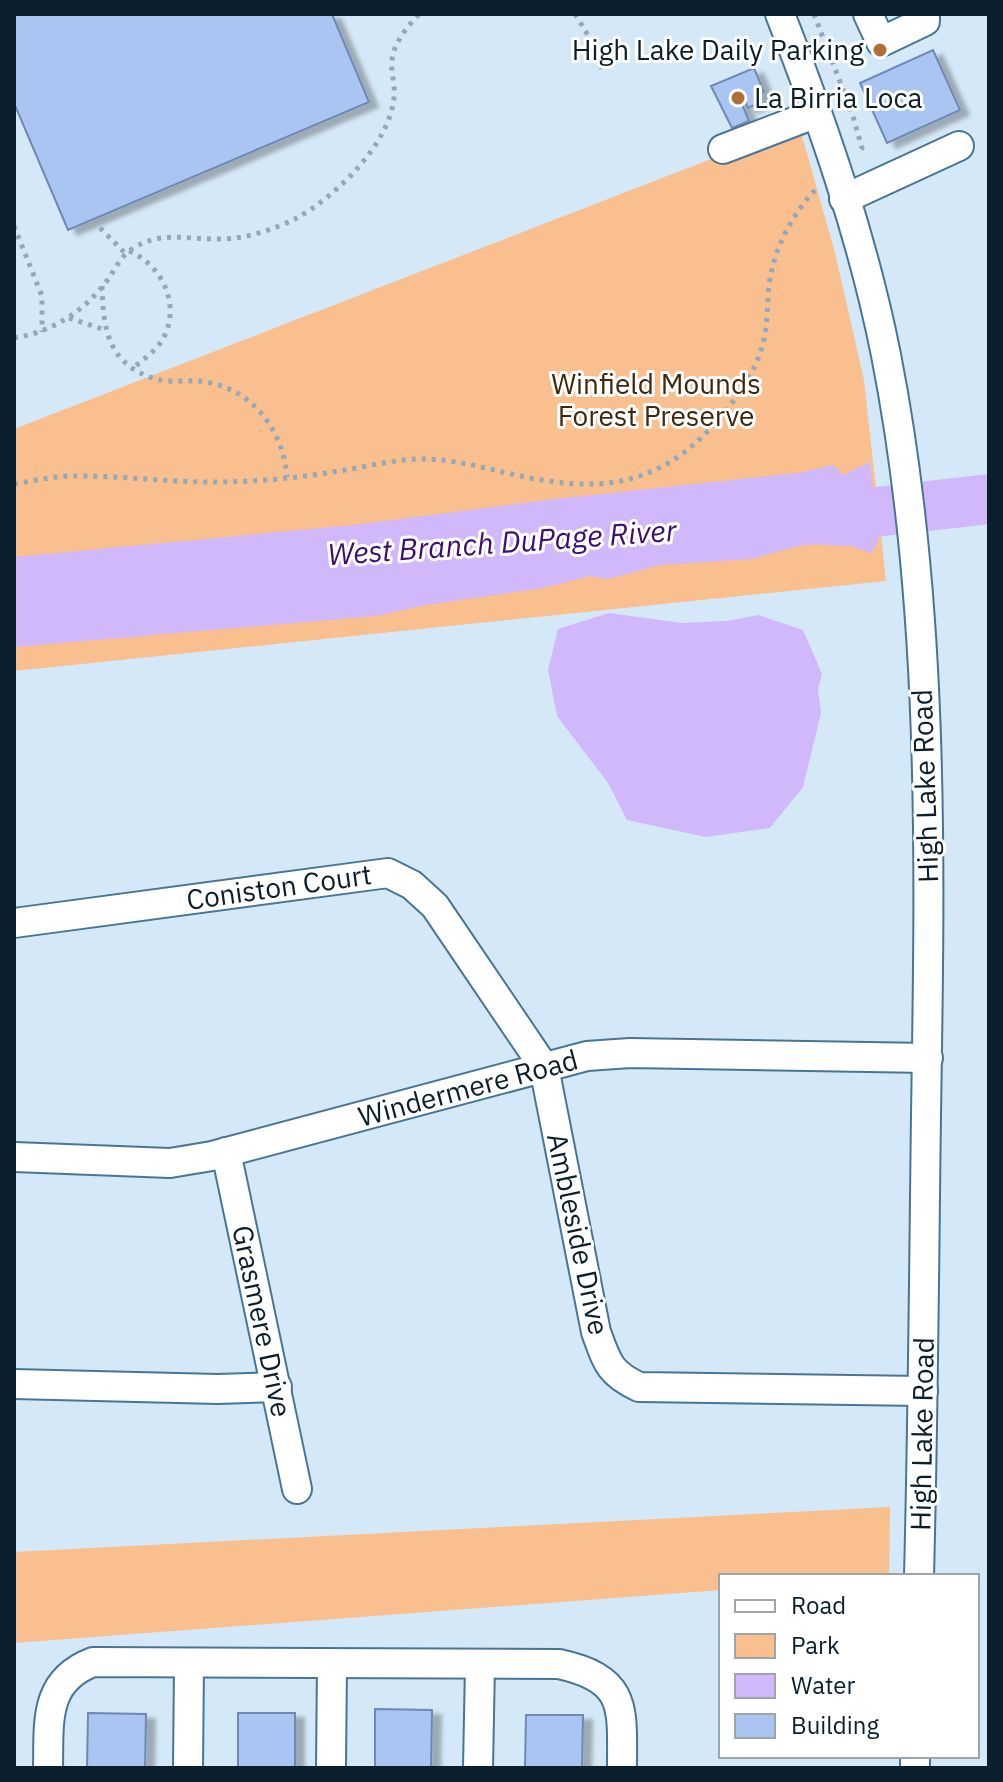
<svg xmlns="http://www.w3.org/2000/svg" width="1003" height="1782" font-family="'IBM Plex Sans',sans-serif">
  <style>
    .green { fill: #f9bf8f }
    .water { fill: #d0b8fb }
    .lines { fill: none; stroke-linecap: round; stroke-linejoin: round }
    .river { stroke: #d0b8fb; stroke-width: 50 }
    .building { fill: #aac5f2; stroke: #6f88b3; stroke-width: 2; filter: url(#shadow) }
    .minor-casing { stroke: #487596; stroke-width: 32 }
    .path { stroke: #95a8b7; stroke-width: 5; stroke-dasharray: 4 6; stroke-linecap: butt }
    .minor { stroke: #fff; stroke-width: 28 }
    .poi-dot { fill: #ae6f36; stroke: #fff; stroke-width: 3 }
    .labels { text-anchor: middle; stroke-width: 6; stroke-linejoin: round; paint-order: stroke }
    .poi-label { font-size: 28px; fill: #0b1e2b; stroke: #fff; text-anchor: end }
    .park-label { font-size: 28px; fill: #432609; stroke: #fff }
    .street-label { font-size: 28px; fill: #0b1e2b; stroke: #fff }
    .water-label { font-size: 30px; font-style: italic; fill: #400d6f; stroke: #fff }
  </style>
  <defs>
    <filter id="shadow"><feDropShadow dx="9" dy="5" stdDeviation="2" flood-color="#0004"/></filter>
  </defs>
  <rect width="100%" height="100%" fill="#d5e8f7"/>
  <g class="green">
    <path d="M799,125L835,253L864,380L886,581L14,671V429Z"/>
    <path d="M890,1507L889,1576H721V1590L14,1643V1552Z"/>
  </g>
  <g class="water">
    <path d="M870,462L878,542L871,553L850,546L806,544L752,559L660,565L608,579L590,576L543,588L426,605L375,616L14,647V557L353,525L563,498L798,473L833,465L843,475Z"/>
    <path d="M609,613L682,623L727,621L758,615L803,630L822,674L818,689L821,713L803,787L770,828L706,837L627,820L608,783L557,716L548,670L558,629Z"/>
  </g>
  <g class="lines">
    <path class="river" d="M806,520L989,499"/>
  </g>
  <g class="building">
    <path d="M14,14H332L369,102L68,230L14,103Z"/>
    <path d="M933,50L960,110L887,143L860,83Z"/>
    <path d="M754,68L764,92L758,95L761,102L748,108L745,100L741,102L749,121L732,128L711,86Z"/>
    <path d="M375,1709L432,1710L431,1768H375Z"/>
    <path d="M88,1713L146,1714L145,1768H87Z"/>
    <rect x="238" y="1713" width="57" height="55"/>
    <path d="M526,1715H583L582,1768H525Z"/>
  </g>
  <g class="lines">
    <g class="minor-casing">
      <g id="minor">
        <path d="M780,14C823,124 863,239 886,355C935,604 930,863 926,1115C924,1269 923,1422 919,1576"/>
        <path d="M868,14L881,42L925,21V14"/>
        <path d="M723,149L817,113"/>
        <path d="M844,199L959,146"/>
        <path d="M14,923L388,873L412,885L435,906L544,1067L596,1332C607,1362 609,1373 639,1387L923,1391"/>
        <path d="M226,1152L297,1489"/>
        <path d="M14,1157L170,1163L212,1156L587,1056L630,1053L928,1058"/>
        <path d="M14,1384L218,1389L277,1387"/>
        <path d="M48,1768C49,1723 43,1681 93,1662L559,1664C628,1679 622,1708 622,1768"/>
        <path d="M188,1768L189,1663"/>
        <path d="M331,1768L332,1664"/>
        <path d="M478,1768L480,1664"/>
        <path d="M915,1768V1756"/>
      </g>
    </g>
    <g class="path">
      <path d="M575,14L594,45L602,69"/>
      <path d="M814,14L852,113L862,148L860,151"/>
      <path d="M14,226L42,296V332"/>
      <path d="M100,228L126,254"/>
      <path d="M129,251C163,265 183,308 161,342C154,352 143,360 133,368"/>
      <path d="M102,286C103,329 108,365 156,379C170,383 185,380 199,381C250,386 283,428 287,477"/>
      <path d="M69,318L105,330"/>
      <path d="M14,338C53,332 86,310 109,278C116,268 121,256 132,249C160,230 189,240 221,239C246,239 275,229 297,218C336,196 389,145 394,98C396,84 389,69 393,55C396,40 409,25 419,14"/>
      <path d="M14,484C32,481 50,477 68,476C116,475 165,482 213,482C255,482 298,478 339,471C365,467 392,460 417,459C462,458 504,475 548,481C612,491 663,478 708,431C731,407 757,373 764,339C768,322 767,303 769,285C774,249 791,216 816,189"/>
    </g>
    <use href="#minor" class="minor"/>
  </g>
  <g class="poi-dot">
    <circle cx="880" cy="50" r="8"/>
    <circle cx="738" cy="98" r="8"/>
  </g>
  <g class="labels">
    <g class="poi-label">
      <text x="864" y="60">High Lake Daily Parking</text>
      <text x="754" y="108" text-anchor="start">La Birria Loca</text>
    </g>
    <g class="park-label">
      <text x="656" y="394">Winfield Mounds<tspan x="656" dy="32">Forest Preserve</tspan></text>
    </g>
    <g class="street-label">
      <text transform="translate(925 786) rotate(-92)" y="10">High Lake Road</text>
      <text transform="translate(279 887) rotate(-8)" y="10">Coniston Court</text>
      <text transform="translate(468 1088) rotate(-15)" y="10">Windermere Road</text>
      <text transform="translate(578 1234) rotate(78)" y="10">Ambleside Drive</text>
      <text transform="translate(262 1321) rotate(78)" y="10">Grasmere Drive</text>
      <text transform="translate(922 1434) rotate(-89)" y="10">High Lake Road</text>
    </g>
    <g class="water-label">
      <text transform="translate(502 543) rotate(-4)" y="10">West Branch DuPage River</text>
    </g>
  </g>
  <rect width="1003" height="1782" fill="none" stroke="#0b1e2b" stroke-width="32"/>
  <rect x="719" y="1574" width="260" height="184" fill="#ffffff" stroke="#9da5aa" stroke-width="2"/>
  <rect x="735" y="1600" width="40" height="12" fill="#ffffff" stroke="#9da5aa" stroke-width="2"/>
  <text x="791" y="1614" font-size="24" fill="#0b1e2b">Road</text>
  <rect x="735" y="1634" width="40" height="24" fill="#f9bf8f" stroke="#9da5aa" stroke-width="2"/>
  <text x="791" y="1654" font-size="24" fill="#0b1e2b">Park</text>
  <rect x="735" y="1674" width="40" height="24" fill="#d0b8fb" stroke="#9da5aa" stroke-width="2"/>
  <text x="791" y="1694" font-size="24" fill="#0b1e2b">Water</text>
  <rect x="735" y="1714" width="40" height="24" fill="#aac5f2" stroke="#9da5aa" stroke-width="2"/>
  <text x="791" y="1734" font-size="24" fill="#0b1e2b">Building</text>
</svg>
